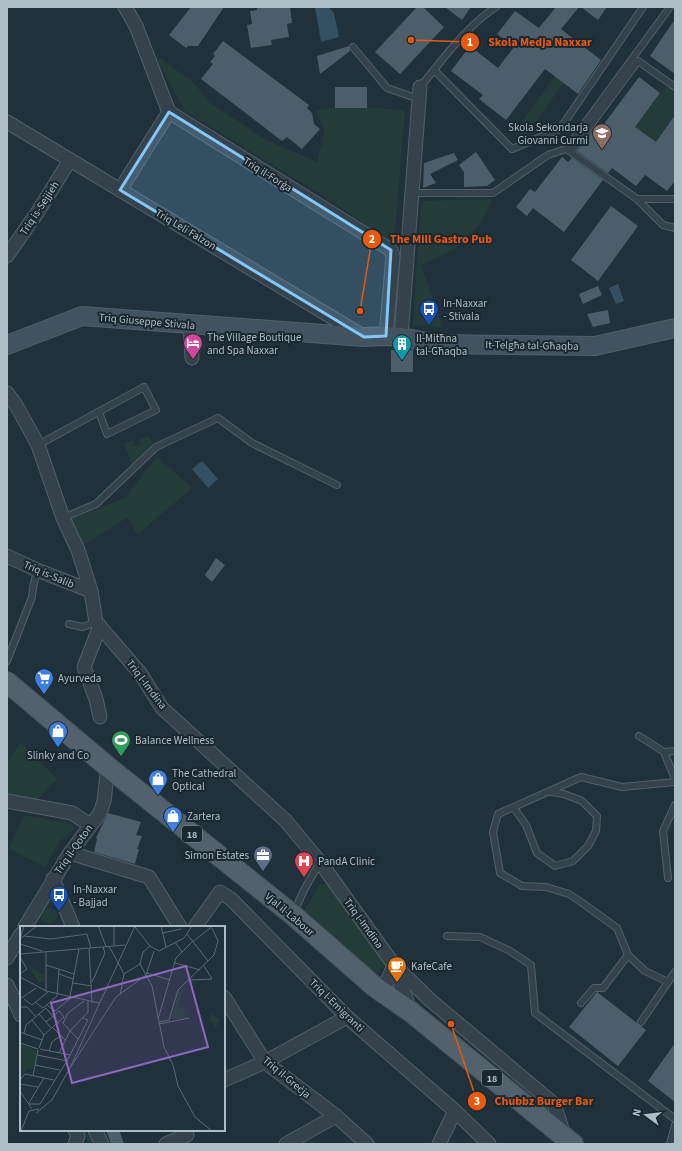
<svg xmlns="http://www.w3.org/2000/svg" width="682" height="1151" font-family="'Source Sans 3',sans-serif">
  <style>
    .green { fill: #233c3a }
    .water { fill: #345062 }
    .building { fill: #4c5e69 }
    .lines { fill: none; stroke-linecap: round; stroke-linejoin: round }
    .lane-casing { stroke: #526069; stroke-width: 8 }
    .street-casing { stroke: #526069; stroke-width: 15 }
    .secondary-casing { stroke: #526069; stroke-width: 20 }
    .primary-casing { stroke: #414e57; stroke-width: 22 }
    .lane { stroke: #35424b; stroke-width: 6 }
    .street { stroke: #35424b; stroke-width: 13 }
    .secondary { stroke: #42525e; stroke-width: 18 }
    .primary { stroke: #52616b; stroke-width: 20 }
    .marked { fill: #80c7fb; fill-opacity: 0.2; stroke: #80c7fb; stroke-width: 3; stroke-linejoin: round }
    .labels { text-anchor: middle; stroke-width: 4; stroke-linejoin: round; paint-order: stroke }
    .shield { fill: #1a272f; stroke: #829099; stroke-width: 1 }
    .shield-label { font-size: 10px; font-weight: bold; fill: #afbdc7 }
    .poi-label { font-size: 11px; fill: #afbdc7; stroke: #1a272f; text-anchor: start }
    .street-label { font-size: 11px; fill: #afbdc7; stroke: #1a272f }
    .inset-road { fill: none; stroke: #5a6973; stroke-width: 1 }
    .view { fill: #9066c2; fill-opacity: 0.15; stroke: #9066c2; stroke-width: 2 }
    .inset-edge { fill: none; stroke: #afbdc7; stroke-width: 2 }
    .leader { fill: none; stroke: #e8590c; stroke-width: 1.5 }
    .callout-dot { fill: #e8590c; stroke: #1a272f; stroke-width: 1.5 }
    .mark-label { font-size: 12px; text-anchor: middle; font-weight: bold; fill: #fff }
    .callout-label { font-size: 12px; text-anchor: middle; font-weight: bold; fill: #e8590c; stroke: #1a272f; stroke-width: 4; stroke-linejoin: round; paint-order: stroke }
  </style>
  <rect width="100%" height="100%" fill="#21313b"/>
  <g class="green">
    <path d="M154,54L193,82L209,102L266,140L317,162L325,132L316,111C336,103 382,109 405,110L394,244L325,197L185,111Z"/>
    <path d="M555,76L564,83L524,137L515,131Z"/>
    <path d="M666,86L675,92V115L656,142L635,127Z"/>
    <path d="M491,199C489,215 471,237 458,246C447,254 434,259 421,265L443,327L413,325L421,201Z"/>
    <path d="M149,436L153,444L132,465L124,444L133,440L135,446L141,444L139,440Z"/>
    <path d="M157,457L192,488L139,533L135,531L128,517L82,546L69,520L125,498Z"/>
    <path d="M21,743L57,779L36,801L7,794V762Z"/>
    <path d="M24,815L71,824L75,828L58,843L45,867L9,849Z"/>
    <path d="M320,884H328L385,965L374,974L302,914Z"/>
    <circle cx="49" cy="916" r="8"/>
    <path d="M83,1130H91L98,1144H89Z"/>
  </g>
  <g class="water">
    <path d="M315,7H329L334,13L339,37L321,42Z"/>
    <path d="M618,284L624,301L616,304L609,288Z"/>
    <path d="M202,461L218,479L208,488L192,469Z"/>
  </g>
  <g class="building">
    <path d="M191,7H224L198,46H188L186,48L169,35Z"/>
    <path d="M257,7H290L292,23L287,24L289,37L271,40L272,45L251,48L247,25L252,24L250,11L257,10Z"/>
    <path d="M417,7H423L444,27L400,74L375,52Z"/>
    <path d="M445,7H471L462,20Z"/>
    <path d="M556,7H579L561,29L601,60L578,94L545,69L506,120L479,99L483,95L451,71L470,46L498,68L514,47L497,34L515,11L539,28Z"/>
    <path d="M581,7H607L598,20Z"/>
    <path d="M675,19V74L650,56Z"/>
    <path d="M223,41L309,105L307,108L312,113L314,124L320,129L302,149L287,137L282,141L201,79L213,64L210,62L215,56L213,54Z"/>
    <path d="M349,46L350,51L320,74L317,56Z"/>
    <path d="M639,77L660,93L635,127L656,142L675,115V181L667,191L645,175L636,186L612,168L608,173L577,151L597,125L601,128Z"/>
    <rect x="335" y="87" width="32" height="21"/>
    <path d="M476,152L495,180L487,186L464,187V172L459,165Z"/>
    <path d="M454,153L458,160L430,174L436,183L423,188L424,163Z"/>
    <path d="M562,157L568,162L572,158L603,180L564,232L533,208L527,216L516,207L530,189L535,192Z"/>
    <path d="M611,206L638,226L598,281L571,260Z"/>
    <path d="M598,286L602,295L583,304L579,294Z"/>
    <path d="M608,310L610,323L593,327L587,314Z"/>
    <rect x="391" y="350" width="22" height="22"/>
    <path d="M216,558L225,565L212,582L205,575Z"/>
    <path d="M108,813L141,822L136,835L142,836L137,849H139L135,864L94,852L97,839L96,838Z"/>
    <path d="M597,992L646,1030L618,1066L569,1027Z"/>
    <path d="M675,1043V1102L648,1081Z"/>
    <path d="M106,1130H119L124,1144H111Z"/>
  </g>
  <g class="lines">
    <g class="lane-casing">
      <g id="lane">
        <path d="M353,47L387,88L419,99"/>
        <path d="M434,70L512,149L560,129L643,7"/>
        <path d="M420,87C443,60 465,27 496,7"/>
        <path d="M568,150L637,199L663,225L675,228"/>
        <path d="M571,152L638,61L675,87"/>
        <path d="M412,193H493L548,155L566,149L670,7"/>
        <path d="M637,199H675"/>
        <path d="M38,445L144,387L156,410L107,434L99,412"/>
        <path d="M63,518L96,504L156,447L218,418L252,443L337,485"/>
        <path d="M69,624L83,627L96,622"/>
        <path d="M7,661L32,597L33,588L37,570"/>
        <path d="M639,736L664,752L675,779"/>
        <path d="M664,752L675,751"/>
        <path d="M514,808L526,825L537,853L555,866L573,861L588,846L596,831L597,816L582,801L564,794L551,792"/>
        <path d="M668,878L663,831L675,805"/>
        <path d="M294,912L304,890L320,862"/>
        <path d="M447,936L480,937L510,951L531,965L535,1013L675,1119"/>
        <path d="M668,982L645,971L628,955L617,928L581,902L569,894L546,887L522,886L500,873L493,832L498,814L581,777L622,787L675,782"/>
        <path d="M581,1003L594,988H603L628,955"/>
        <path d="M641,1022L675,972"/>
        <path d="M670,1144L675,1125"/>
      </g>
    </g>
    <g class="street-casing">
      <g id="street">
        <path d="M125,7L136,26L169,112L391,250L393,256L386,336"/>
        <path d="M7,122L363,336"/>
        <path d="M120,190L169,112"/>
        <path d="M7,256L37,213L70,160"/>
        <path d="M190,324L192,358"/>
        <path d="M401,337L420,87"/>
        <path d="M7,393L16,405L38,445L63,518L78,550L91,591L96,622L140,673L162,708L285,820L320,862L394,965L430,1000L554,1104L564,1135"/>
        <path d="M7,556L37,570L91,591"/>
        <path d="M100,626L84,667L96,699L100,717"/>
        <path d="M7,801L72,813L90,825"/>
        <path d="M70,853L149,877L180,927"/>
        <path d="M53,879L73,927"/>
        <path d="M25,927L70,853L100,813L104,801L108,767"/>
        <path d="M195,927L220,892L231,899L347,1017L455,1111L489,1144"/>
        <path d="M7,958L21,934"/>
        <path d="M395,969L411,1012"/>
        <path d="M7,985L21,1015"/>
        <path d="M375,987L387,982L394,965"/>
        <path d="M224,997L265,1062L336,1116L367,1144"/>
        <path d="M224,1080L265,1062L347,1017"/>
        <path d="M95,1130L102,1144"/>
        <path d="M75,1144L78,1136L75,1130"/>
        <path d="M166,1144L187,1135"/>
        <path d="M286,1144L336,1116"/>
        <path d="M439,1144L455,1111"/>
      </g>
    </g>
    <g class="secondary-casing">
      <path id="secondary" d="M7,345L82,316L364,337L386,336L401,337L437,344L595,346L675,328"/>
    </g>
    <g class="primary-casing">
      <path id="primary" d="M7,682L108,767L293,915L375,987L411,1012L573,1144"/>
    </g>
    <use href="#lane" class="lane"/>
    <use href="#street" class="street"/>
    <use href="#secondary" class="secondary"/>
    <use href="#primary" class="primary"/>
  </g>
  <path class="marked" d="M169,112L391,250L386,336L364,337L120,190Z"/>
  <defs>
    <g id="school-pin" transform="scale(1)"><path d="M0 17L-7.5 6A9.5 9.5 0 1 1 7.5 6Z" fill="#8d6e63" stroke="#1a272f"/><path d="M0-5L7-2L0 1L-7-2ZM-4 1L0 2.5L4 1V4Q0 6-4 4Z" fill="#fff"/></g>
    <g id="bus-pin" transform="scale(1)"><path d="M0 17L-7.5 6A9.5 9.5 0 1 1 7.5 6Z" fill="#1a4fb4" stroke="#1a272f"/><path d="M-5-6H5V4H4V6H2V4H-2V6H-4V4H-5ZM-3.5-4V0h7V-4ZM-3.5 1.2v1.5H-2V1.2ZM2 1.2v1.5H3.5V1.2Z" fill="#fff"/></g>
    <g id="hotel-pin" transform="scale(1)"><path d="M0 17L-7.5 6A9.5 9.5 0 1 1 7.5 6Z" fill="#d1479c" stroke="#1a272f"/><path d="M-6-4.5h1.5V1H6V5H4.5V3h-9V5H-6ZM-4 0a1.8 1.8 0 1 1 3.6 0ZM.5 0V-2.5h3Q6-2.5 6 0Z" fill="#fff"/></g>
    <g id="building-pin" transform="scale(1)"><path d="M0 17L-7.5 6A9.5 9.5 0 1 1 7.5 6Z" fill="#0f9aa8" stroke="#1a272f"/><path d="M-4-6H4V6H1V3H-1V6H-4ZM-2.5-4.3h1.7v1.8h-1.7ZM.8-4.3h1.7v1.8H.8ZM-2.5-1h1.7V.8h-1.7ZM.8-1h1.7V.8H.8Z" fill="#fff"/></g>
    <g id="supermarket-pin" transform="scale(1)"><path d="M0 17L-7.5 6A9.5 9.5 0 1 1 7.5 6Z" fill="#3f7fe0" stroke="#1a272f"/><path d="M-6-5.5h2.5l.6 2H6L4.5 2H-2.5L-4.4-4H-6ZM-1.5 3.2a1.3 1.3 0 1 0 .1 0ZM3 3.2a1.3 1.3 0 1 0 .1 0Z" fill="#fff"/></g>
    <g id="shop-pin" transform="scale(1)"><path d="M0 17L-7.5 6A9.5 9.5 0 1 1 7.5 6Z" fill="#3f7fe0" stroke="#1a272f"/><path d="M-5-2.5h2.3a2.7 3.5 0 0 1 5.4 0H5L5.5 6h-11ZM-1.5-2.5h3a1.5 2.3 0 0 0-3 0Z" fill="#fff"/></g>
    <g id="stadium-pin" transform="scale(1)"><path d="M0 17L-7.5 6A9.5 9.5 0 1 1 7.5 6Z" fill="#2e9e5b" stroke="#1a272f"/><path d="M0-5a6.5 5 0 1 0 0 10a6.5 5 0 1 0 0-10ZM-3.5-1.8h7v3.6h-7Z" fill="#fff"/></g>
    <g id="office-pin" transform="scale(1)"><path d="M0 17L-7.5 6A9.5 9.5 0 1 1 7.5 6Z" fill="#5c6f8a" stroke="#1a272f"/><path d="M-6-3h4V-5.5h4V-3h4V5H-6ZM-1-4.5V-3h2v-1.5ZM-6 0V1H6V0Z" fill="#fff"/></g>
    <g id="hospital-pin" transform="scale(1)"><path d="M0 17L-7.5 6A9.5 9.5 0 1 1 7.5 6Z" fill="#e0444e" stroke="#1a272f"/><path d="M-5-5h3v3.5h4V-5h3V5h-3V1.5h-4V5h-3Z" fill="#fff"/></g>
    <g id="cafe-pin" transform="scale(1)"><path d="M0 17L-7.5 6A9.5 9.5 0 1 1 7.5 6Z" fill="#e8710a" stroke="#1a272f"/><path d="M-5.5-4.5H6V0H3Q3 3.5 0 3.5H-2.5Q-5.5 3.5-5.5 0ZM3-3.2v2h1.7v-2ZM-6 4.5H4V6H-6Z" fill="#fff"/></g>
  </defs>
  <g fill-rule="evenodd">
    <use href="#school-pin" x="602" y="133"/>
    <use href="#bus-pin" x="429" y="309"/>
    <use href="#hotel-pin" x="193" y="343"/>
    <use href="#building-pin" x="402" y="344"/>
    <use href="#supermarket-pin" x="44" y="678"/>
    <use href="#shop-pin" x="58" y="731"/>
    <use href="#stadium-pin" x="121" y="740"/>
    <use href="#shop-pin" x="158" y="779"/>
    <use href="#shop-pin" x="173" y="816"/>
    <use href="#office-pin" x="263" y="855"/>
    <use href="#hospital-pin" x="304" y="861"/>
    <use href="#bus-pin" x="59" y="895"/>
    <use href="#cafe-pin" x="397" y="966"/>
  </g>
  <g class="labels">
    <g class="shield">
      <rect x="182" y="826" width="20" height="16" rx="3"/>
      <rect x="482" y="1070" width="20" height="16" rx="3"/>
    </g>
    <g class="shield-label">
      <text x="192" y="838">18</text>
      <text x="492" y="1082">18</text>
    </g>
    <g class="poi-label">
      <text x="588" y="131" text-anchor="end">Skola Sekondarja<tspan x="588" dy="13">Giovanni Curmi</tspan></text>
      <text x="443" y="307">In-Naxxar<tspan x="443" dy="13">- Stivala</tspan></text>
      <text x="207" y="341">The Village Boutique<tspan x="207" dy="13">and Spa Naxxar</tspan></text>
      <text x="416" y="342">Il-Mitħna<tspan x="416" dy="13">tal-Għaqba</tspan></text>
      <text x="58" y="682">Ayurveda</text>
      <text x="135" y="744">Balance Wellness</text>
      <text x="58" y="759" text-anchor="middle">Slinky and Co</text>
      <text x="172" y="777">The Cathedral<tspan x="172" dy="13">Optical</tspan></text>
      <text x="187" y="820">Zartera</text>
      <text x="249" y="859" text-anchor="end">Simon Estates</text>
      <text x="318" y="865">PandA Clinic</text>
      <text x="73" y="893">In-Naxxar<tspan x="73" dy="13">- Bajjad</tspan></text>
      <text x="411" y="970">KafeCafe</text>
    </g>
    <g class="street-label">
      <text transform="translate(268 174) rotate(32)" y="4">Triq il-Forġa</text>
      <text transform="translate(39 208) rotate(-57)" y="4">Triq is-Sejjieh</text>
      <text transform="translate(186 229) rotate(31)" y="4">Triq Leli Falzon</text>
      <text transform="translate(147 321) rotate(5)" y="4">Triq Giuseppe Stivala</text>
      <text transform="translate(532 345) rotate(1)" y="4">It-Telgħa tal-Għaqba</text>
      <text transform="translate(49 574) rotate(23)" y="4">Triq is-Salib</text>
      <text transform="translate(147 684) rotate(53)" y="4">Triq l-Imdina</text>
      <text transform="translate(73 849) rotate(-55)" y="4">Triq il-Qoton</text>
      <text transform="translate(290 914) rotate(40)" y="4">Vjal il-Labour</text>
      <text transform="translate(364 923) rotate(54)" y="4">Triq l-Imdina</text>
      <text transform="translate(337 1005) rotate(44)" y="4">Triq l-Emigranti</text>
      <text transform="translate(287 1077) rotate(40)" y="4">Triq il-Greċja</text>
    </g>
  </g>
  <g transform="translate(20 926)">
    <rect width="205" height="205" fill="#21313b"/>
    <path d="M8,39L25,50L24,55L19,57ZM165,60L157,82L163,81L166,91L150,94L159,66ZM191,88L200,93L196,102L193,101L195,98L188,95ZM0,118L17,125L13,143L8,142L0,152Z" fill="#233c3a"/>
    <path class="inset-road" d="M78,0L86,20M141,0L146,21M115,1L130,20L123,26L120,38L132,60L144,121L153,139L158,160L175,191L192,205M143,7L161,3M167,8L188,35M4,10L31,13L67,8L71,22M0,13L17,0M0,13L4,0M155,16L162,26M0,18L22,25M89,20L104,48M94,20V0M130,20L139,25L164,12L172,0M69,22L72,77M0,28L105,19M0,31L7,43L0,48M155,37L180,44M26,39L54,48M127,47L150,54M39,48L53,53M0,51L26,65L79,77M171,54L192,53L184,40M72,56L85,27L83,21M53,57L72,60M26,65V26M100,69L104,48L120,38M50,70L59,23M0,73L16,62M4,73L12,79L28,66M15,76L23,82L37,70L39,43M27,79L35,85L52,71M0,81H7L16,91M19,88L32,103M138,93L156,32L172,16L193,0M12,94L24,109M42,96L58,113M139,96L149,94L158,64L194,29L198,15L192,2M43,97L48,87L64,75M139,98L169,92M33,102L46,115M0,106L22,114M4,107L6,99L26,82L39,98M0,117L18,123M19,122L24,109L44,91L39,85L26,96M20,123L50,129M29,125L32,116L40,110M39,127L50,105L68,86V75M17,129L47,135M15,139L40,144M50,142L96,71L126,49L134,25M13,150L18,124M0,154L5,148L34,154M0,158L18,161M0,165L12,183M9,177L24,152M9,178H20L47,135L68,94L62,92M16,187L32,174L50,142L115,0M1,205L9,185L19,183"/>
    <path class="view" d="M166,40L188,121L52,157L31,77Z"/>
    <rect width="205" height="205" class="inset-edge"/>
  </g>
  <path class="leader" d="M411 40L470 42M360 311L372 239M451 1024L477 1101"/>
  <g class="callout-dot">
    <circle cx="411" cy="40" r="4"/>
    <circle cx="360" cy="311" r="4"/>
    <circle cx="451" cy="1024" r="4"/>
    <circle cx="470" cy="42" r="10"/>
    <circle cx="372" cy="239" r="10"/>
    <circle cx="477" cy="1101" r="10"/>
  </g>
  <g class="mark-label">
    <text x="470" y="46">1</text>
    <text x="372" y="243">2</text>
    <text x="477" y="1105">3</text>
  </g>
  <g class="callout-label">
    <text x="540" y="46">Skola Medja Naxxar</text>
    <text x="441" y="243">The Mill Gastro Pub</text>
    <text x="544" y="1105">Chubbz Burger Bar</text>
  </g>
  <rect width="682" height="1151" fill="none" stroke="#afbdc7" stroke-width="16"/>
  <g transform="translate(646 1115) rotate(285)" stroke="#1a272f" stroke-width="3" paint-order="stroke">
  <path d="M0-3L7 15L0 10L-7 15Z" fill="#afbdc7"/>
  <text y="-6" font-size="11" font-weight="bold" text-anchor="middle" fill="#afbdc7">N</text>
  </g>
</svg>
